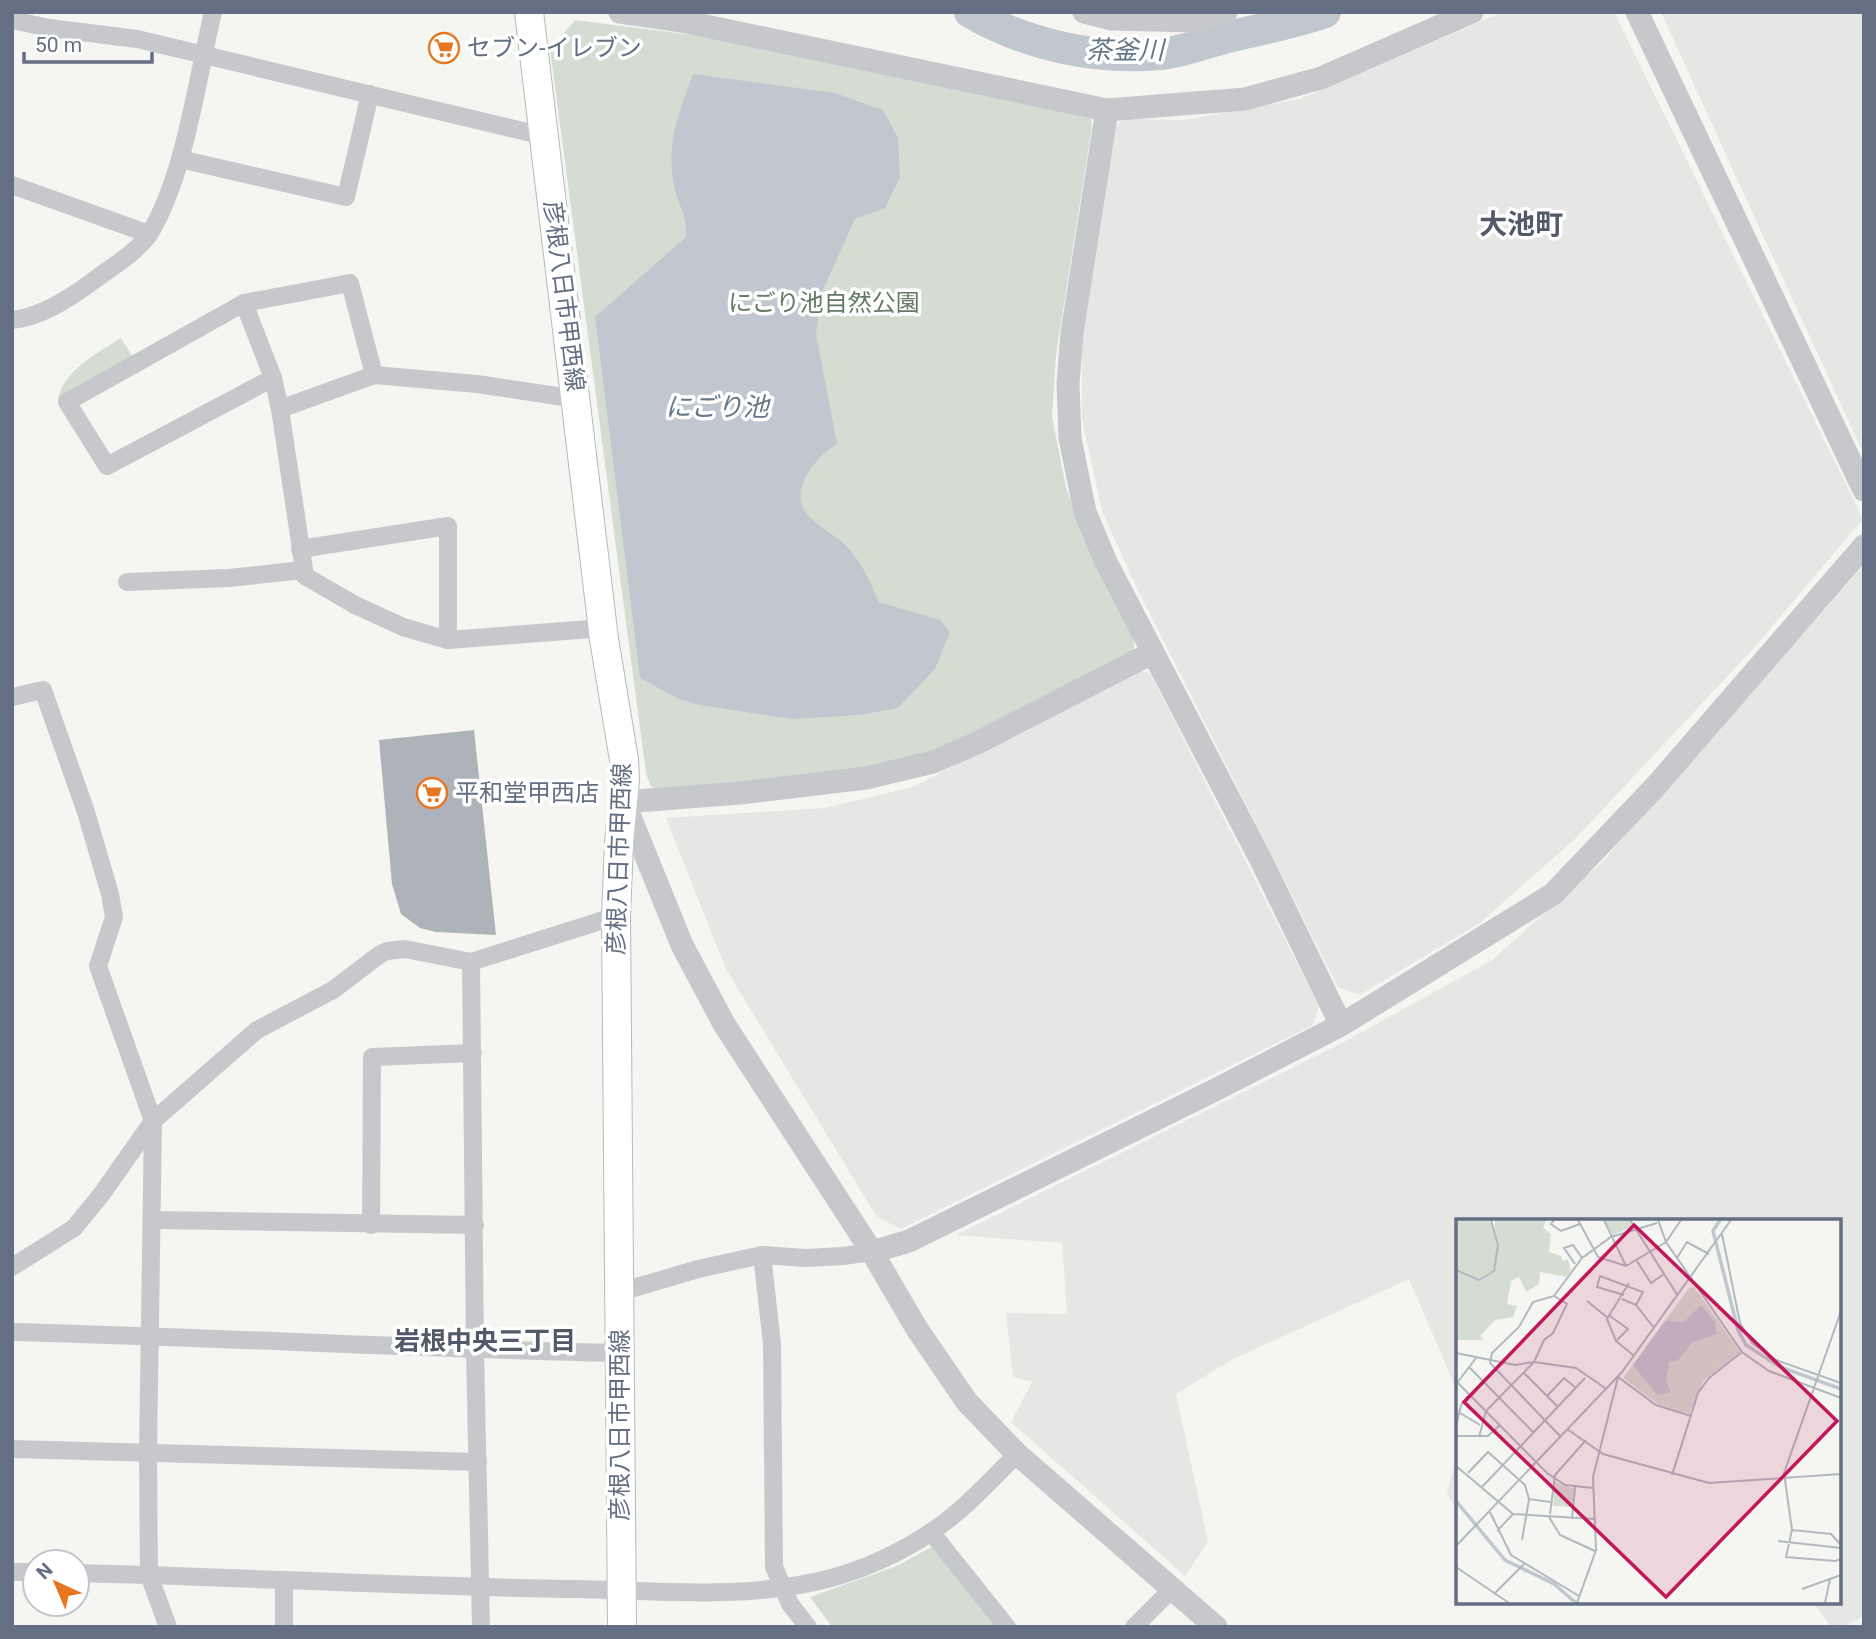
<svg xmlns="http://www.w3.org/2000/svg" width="1876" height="1639" font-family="Roboto,'Noto Sans JP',sans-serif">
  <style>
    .built { fill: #e6e6e5 }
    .green { fill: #d5ddd3 }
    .water { fill: #c0c7ce }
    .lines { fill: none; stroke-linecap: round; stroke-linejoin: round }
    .river { stroke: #c0c7ce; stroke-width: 32 }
    .building { fill: #aeb3ba }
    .primary-casing { stroke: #b6b9be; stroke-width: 30 }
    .minor { stroke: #c6c8cc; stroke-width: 18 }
    .tertiary { stroke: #c6c8cc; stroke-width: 23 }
    .primary { stroke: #fff; stroke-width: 28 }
    .labels { text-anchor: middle; stroke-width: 7; stroke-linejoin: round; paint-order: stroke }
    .poi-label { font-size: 24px; fill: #646f84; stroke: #fff; text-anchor: start }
    .street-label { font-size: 24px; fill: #646f84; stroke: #fff }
    .park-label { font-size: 24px; fill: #637b63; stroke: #fff }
    .water-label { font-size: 26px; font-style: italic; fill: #647787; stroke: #fff }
    .neighbourhood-label { font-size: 26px; font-weight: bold; fill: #525a69; stroke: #fff }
    .quarter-label { font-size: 28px; font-weight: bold; fill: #525a69; stroke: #fff }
    .inset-river { fill: none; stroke: #c0c7ce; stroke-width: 3.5 }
    .inset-road { fill: none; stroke: #b2b8bf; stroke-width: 2 }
    .view { fill: #c2185b; fill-opacity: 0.15; stroke: #c2185b; stroke-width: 3.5 }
    .inset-edge { fill: none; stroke: #646f84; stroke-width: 3.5 }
  </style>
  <rect width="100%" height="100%" fill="#f5f6f2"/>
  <g class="built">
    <path d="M1503,12H1614L1863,519L1753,649L1576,838L1480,923L1360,995L1338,987L1135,584L1102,511L1082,419V341L1114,127L1124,119L1184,120L1300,99Z"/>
    <path d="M1661,12H1864V454L1753,214Z"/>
    <path d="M1864,565V1616L1843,1627H1831L1813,1602H1839V1221H1458V1393L1409,1279L1233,1359L1176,1394L1208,1542L1185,1576L1011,1422L1032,1382L1013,1377L1006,1313L1067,1314L1062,1243L956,1235L1342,1043L1492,960L1601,863Z"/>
    <path d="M1134,670L1150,673L1319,1006L1313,1025L901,1229L877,1217L726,969L666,818L825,808L913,787Z"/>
    <path d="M1458,1448V1512L1447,1493Z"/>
  </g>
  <g class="green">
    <path d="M575,20L717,38L1091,118L1092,127L1056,355L1052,417L1066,487L1081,533L1134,638V652L944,748L878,768L659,792L650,785L646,773L550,49Z"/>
    <path d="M121,338L133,357L58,402C60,372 98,353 121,338Z"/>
    <path d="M933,1546L998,1627H832L810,1597L897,1566Z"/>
  </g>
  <path class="water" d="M693,74L835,93L883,110L898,138L900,177L885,208L855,219L822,292L816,334L837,444C817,456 786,491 808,515C820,529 839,536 850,550C863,565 871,584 879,602L940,620L950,632L935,669L898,708L860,715L793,719L764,715L694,704L677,698L640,678L595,317L686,237C687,213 680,210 675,190C665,143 678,117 693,74Z"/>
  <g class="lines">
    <path class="river" d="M970,12C1026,45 1096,60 1160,54C1184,52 1209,41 1232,36C1265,28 1293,23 1325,12"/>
  </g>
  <path class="building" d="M474,730L496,935L436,932L420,928L401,914L392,884L379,740Z"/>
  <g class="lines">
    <g class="primary-casing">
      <path id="primary" d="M529,12L604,639L624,760L625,780L619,843L616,916L622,1627"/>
    </g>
    <g class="minor">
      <path d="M12,20L49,28L137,39L544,136"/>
      <path d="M180,159L346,197L370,94"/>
      <path d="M12,185L149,234"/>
      <path d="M244,303L273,378L280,409L305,576L355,605L403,627L448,640L603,628"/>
      <path d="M12,320C40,317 67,300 89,284C107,270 138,252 150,233C185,175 197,79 213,12"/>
      <path d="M273,378L107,466L67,402L244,303L350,283L374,375"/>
      <path d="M280,409L374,375L477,384L577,399"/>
      <path d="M300,549L448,526V640"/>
      <path d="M127,582L229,578L303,570"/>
      <path d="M12,697L43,690L86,812L110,894L114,917L98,966L153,1121L148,1453L149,1575L168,1627"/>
      <path d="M471,962L475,1350L481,1627"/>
      <path d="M152,1220L475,1225"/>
      <path d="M371,1225L372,1057L473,1053"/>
      <path d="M762,1255L772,1344L774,1567L790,1604L808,1627"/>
      <path d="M12,1267L74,1228L101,1195L153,1121L257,1030L333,990L379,955L387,951L405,949L471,962L616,916"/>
      <path d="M620,1292L698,1269L762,1255L806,1258L843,1256L872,1252"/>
      <path d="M12,1332C215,1337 417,1349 619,1353"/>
      <path d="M12,1449L478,1462"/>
      <path d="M931,1532L1007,1627"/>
      <path d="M12,1572H35"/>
      <path d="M77,1573C244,1577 411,1587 578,1589C662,1591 749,1600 831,1578C865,1569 902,1552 931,1532C963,1511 990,1481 1017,1454"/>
      <path d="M284,1580V1627"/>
      <path d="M1134,1627L1173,1588"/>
    </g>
    <g class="tertiary">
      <path d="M620,12L682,21L1107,110L1245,99L1321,78L1472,12"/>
      <path d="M1084,12L1112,19L1195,21L1226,12"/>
      <path d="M1637,12L1864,490"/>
      <path d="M1107,110L1072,333L1068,384L1070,438L1085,512L1106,562L1262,862L1341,1025"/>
      <path d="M1152,653L977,743L933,762L866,778L740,793L624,802L682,945L724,1024L872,1252L917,1329L967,1402L1017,1454L1216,1627"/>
      <path d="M872,1252L909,1241L1215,1090L1341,1025L1553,894L1655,787L1864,546"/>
    </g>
    <use href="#primary" class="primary"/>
  </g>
  <defs>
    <g id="supermarket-ring" transform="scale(1.575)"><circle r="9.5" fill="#fff" stroke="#e77621" stroke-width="1.5"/><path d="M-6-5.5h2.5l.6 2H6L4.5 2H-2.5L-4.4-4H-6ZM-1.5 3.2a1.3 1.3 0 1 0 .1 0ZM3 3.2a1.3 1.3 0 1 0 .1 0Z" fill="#e77621"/></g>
  </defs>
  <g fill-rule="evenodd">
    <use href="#supermarket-ring" x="444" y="48"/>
    <use href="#supermarket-ring" x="432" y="793"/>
  </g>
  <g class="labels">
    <g class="poi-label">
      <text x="467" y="56">セブン-イレブン</text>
      <text x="455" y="801">平和堂甲西店</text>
    </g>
    <g class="street-label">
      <text transform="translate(564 296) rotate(83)" y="8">彦根八日市甲西線</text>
      <text transform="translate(619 859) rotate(-88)" y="8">彦根八日市甲西線</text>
      <text transform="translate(620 1425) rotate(-90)" y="8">彦根八日市甲西線</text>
    </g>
    <g class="park-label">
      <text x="824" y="311">にごり池自然公園</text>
    </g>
    <g class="water-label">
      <text x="1125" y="59">茶釜川</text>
      <text x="717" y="416">にごり池</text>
    </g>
    <g class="neighbourhood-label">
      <text x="485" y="1350">岩根中央三丁目</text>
    </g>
    <g class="quarter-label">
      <text x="1521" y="234">大池町</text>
    </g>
  </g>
  <g transform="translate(1456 1219)">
    <rect width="385" height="385" fill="#f5f6f2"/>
    <path d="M0,1H33L39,11V1H90L87,9L95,15L93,33L105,37L107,42L112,40L115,52L110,58L84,53L83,65L70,73L63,58L55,62L51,85L61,87L57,98L39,101L24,117L28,121H0ZM149,1H173L176,8L157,16ZM238,68L284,133L248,161L233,195L202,185L167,159L233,69ZM99,263L118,270L116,288L97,287Z" fill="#d5ddd3"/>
    <path d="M245,86L259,103L261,115L237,123L222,141L213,143L210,163L215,173L201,176L177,146L209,102L228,103Z" fill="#c0c7ce"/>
    <path class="inset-river" d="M264,1L257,12L282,111L290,126L324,148L385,170M0,282L49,341L98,365L120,384"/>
    <path class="inset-road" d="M98,1L95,5L105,12L124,5M122,1L142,38L170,47L210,23L225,1M148,1L170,47M174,1L222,77M202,1L210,23L286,133L313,152L385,179M266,15L284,104L296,124L320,141L385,164M221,39L231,23L253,35M181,42L195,64L208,55M119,45L108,29L117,26L126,39M0,51L23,61L38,52L42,26L35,1M173,64L151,100L160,122L177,136M168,76L141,68L144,57L187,73L180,86M166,80L180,86L198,109M131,82L152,99M385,92L328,254L336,311L330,338L379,342L385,340V331M154,97L172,110L160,122M0,134L59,146L78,143L120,149L149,169M13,148L78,214M68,154L102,188M0,162L91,254L109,266L137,269M1,164L20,139M91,177L108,159L120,169M4,194L24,206M0,208L5,186L14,175M111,210L147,235L253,264L385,255M0,217H32L44,206M104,217L34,144L36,134L63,108L77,83L98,77L126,39L155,18L201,4M23,218L30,192L78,143L88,121L97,114L111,85L98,77M0,247L57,295L139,300M12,254L32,233L69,266L73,280L66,321M216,256L242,174L253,159L286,133M26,268L129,159M73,280L95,283M34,293L55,336L123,377M94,295L99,256L130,221M93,298L104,316L139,332M116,300L119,268M336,311L375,315L385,326M41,312L57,295M322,322L385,329M0,327L166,153L275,1M0,348L53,384M346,370L385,356M38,375L69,344M121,384L140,331L137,258L162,158L200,186L235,197M369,384L374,360"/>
    <path class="view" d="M178,6L381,202L210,378L8,183Z"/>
    <rect width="385" height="385" class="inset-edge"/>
  </g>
  <rect width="1876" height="1639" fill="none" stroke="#646f84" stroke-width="28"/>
  <g transform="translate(56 1583) rotate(316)"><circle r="33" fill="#ffffff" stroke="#c1c5ce" stroke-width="2"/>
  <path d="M0-5L12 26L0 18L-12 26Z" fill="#e77621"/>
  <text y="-10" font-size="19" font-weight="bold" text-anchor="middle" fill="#646f84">N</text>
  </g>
  <path d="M24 52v10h128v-10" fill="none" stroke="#646f84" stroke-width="3.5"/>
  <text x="35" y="52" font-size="21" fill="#646f84" stroke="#ffffff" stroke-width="5" paint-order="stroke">50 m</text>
</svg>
